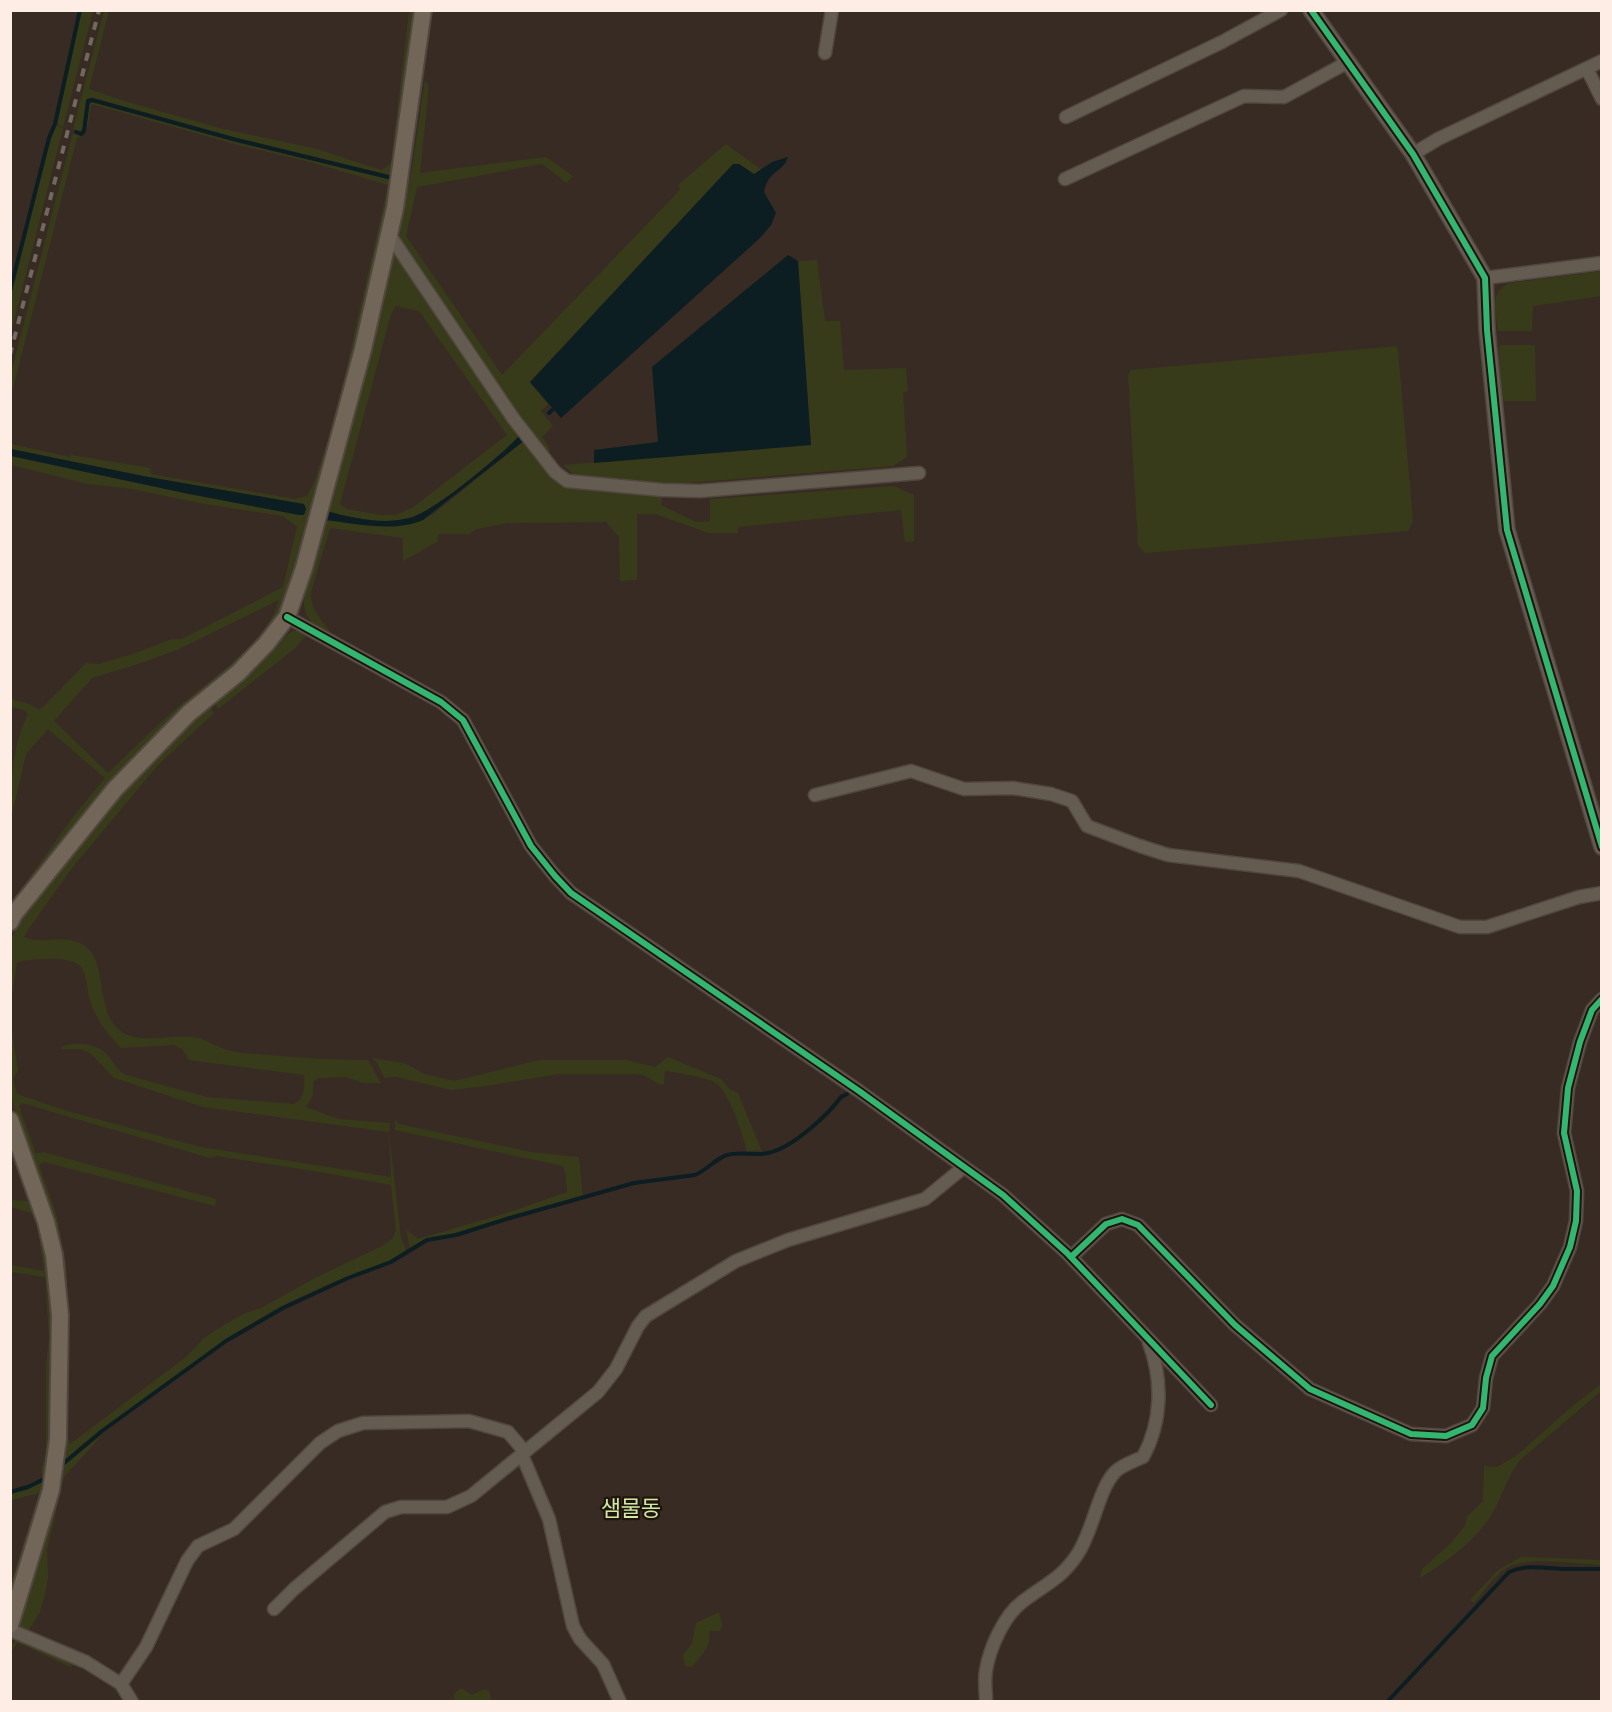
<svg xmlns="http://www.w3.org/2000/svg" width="1612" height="1712" font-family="Ubuntu,'Noto Sans KR',sans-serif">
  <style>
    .green { fill: #383b1a; fill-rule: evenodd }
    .water { fill: #0c1e21 }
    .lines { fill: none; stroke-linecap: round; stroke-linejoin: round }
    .stream { stroke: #0c1e21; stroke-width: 4 }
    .minor-casing { stroke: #524740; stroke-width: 15 }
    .tertiary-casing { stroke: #524740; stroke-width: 18 }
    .secondary-casing { stroke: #524740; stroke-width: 20 }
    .minor { stroke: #655c51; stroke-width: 12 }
    .tertiary { stroke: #655c51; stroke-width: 15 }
    .secondary { stroke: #716658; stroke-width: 16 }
    .rail { stroke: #726960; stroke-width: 4; stroke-dasharray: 8 8; stroke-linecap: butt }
    .cycleway-casing { stroke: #1f140e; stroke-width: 10 }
    .cycleway { stroke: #33b770; stroke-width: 6 }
    .labels { text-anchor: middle; stroke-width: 4.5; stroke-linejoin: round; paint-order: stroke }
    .quarter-label { font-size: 22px; fill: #d0eba1; stroke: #1f140e }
  </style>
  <rect width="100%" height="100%" fill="#382b23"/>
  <g class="green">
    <path d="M81,10L93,11L63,127L56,124Z"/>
    <path d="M104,11H109L89,89L121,100L223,129L317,149L381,170L387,167L391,162L409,11H419L395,176L235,138L91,97L87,101L83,129L80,131L73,129Z"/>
    <path d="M425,80L429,86L420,173L546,157L573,176L567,183L542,164L417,187L406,236L502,375L680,190L679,184L726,144L762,170L754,174L739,164L530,383L548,404L541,411L553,426L542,437L549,447L552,464L398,241L397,232L411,174Z"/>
    <path d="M92,101L239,143L394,180L363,323L288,597L276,623L11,911V903L73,817L105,778L48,729L26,754L11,818C11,781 11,749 28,714L24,710L11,707V699L29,704L40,710L86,663L99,664L133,654L172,639H182L283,587L297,527L283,516L204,504L132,489L88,484L11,465V456L189,494L304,505L143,476L11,449V444L70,457L71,455L150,468L151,474L295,499L307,496L314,483L328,439L345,375L388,185L310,162L238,145L92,104C87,116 92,131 77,138L11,396V373L73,133L81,135L85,132L89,105ZM279,600C267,645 201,685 168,716C148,734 128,754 108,773L54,721L92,678L132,666L177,650Z"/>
    <path d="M55,125L63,128L11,333V295L50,138Z"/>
    <path d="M397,252L520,435L511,445C489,463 435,512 409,518C382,525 353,518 326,511L392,254ZM396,306L419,311L507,435L412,508L396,515H380L347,509L340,504L391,314Z"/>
    <path d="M817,260L825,321H840L844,370L906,368L908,391L903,392L907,457L893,466L664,485L576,476L563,465L811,445L798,261Z"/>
    <path d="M1601,271V296L1533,306L1532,331H1498C1496,310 1488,293 1510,283Z"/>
    <path d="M1499,345H1535L1536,401H1501Z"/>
    <path d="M1396,346L1398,350L1413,521L1408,531L1145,553L1138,545L1128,375L1131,370Z"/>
    <path d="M525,440C536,457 546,475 564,486L662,497L661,505L696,522L710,521V499L894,486L914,495V541L905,542L901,510L738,527V533H709L655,514H637V580L620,581L619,537L606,522L508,523L477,529L469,534H439L437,542L403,561V538L330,528L311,592C310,610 323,622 334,636C318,626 303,622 304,600L324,520L390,526L432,515Z"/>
    <path d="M293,631H300L307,635L294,649L218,709L213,701L289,633Z"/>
    <path d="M209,705L214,713L157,766L72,868L30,927L24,937C42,945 64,934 82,944C110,959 93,1013 122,1032C142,1045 171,1034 193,1037C206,1038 218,1049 231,1051C243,1054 256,1054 268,1055C301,1058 334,1060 368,1060L381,1083H363L346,1077L318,1078L313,1082V1095L306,1107L338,1119L390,1123L389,1132L401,1238L406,1250L391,1260L324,1286L281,1306L224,1340L196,1362L77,1449L64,1462L65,1464L104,1433L64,1477L47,1550L48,1578L45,1595L40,1612L27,1633L20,1628L17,1623L52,1506L65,1307L11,1095V1025L18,1071L13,1079L17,1094L67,1111L201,1147L391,1177L389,1132L203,1107L114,1078L91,1054L81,1049H61V1047C77,1041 99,1043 110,1058C115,1066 117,1070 126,1075L207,1097L294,1104C305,1099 305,1086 304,1075L189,1060L182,1049L174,1045L121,1048C106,1033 95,1018 89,997C87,988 87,974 80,966C69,955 31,959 17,962L11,1001V939L21,920L100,819L133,781ZM22,1103L210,1158L217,1156L314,1171L391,1185L396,1231L393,1238L382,1246L317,1277L261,1308L245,1313L214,1331L203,1339L186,1357L70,1444L67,1436L69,1371L66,1263L56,1213L39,1165L44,1162L215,1206L216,1199L43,1152L36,1154L19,1106Z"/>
    <path d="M668,1057L721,1079L729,1089L738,1093L762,1152L757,1150L747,1152C743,1136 730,1093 716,1083C709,1078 676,1072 665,1071L664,1084L661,1085L643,1075L632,1074H559L486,1086L451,1090L396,1077L384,1078L377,1063L372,1058L404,1063L425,1074L454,1081L539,1060H626L655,1067Z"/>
    <path d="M395,1120L399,1124L531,1152L579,1157L583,1197C539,1206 497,1222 453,1235C436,1239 425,1237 410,1248L406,1229L418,1239L510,1212L567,1192L566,1175L563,1166L395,1130Z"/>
    <path d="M11,1135L45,1243L52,1301L53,1436L44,1488L11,1602V1583L39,1493L11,1500V1494L29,1489L43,1481L41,1468L43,1464L46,1449V1364L49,1339L45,1277L11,1272V1265L44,1271L38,1230L32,1213L11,1207L10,1200L28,1201L11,1152Z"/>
    <path d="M1601,1384V1391L1519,1461C1506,1479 1503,1496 1492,1514C1475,1542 1447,1561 1420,1578L1422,1569L1450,1544L1465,1526L1467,1517L1483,1501L1484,1466L1497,1467L1516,1456L1569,1409Z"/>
    <path d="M1521,1557L1601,1560V1565C1577,1564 1524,1555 1505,1569C1493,1578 1483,1592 1474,1603L1470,1600L1498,1570Z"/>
    <path d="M719,1612L722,1625L720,1631H709C712,1646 701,1656 692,1667L685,1666L683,1655L692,1644L696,1623Z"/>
    <path d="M16,1639L73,1664L70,1667L19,1643L16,1644L11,1652V1646Z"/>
    <path d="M461,1688L472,1695L483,1690H489L491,1699L490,1701H455L454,1694Z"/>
  </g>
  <g class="water">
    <path d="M788,157C783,173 768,170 764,192L776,213L771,225L760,238L561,418L530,382L733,164H739L754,174L772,162Z"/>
    <path d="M788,255L798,261L811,445L594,463V450L658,442L652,367Z"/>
    <path d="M520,435L525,440L423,520C393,533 355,523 324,520L326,511C353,518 382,525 409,518C433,513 503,454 520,435Z"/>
    <path d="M11,449L143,476L298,503L304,504L306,509L304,515H299L189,494L11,456Z"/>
  </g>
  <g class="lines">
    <g class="stream">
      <path d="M76,132L81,134L84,131L88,101L92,100L233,139L392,178"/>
      <path d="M10,291L49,138L55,124L80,10"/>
      <path d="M549,413L552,410"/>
      <path d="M64,1463L102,1431L226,1341L283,1308L348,1278L391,1262L427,1240L456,1235L510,1218L634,1183L695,1175C707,1170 715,1159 727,1155C741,1151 756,1156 768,1153C792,1148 827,1116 841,1097L847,1094"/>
      <path d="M10,1492L28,1487L42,1480"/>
      <path d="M1387,1702L1509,1572C1528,1564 1542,1568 1562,1569C1575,1569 1588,1569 1602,1569"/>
    </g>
    <g class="minor-casing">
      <g id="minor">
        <path d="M825,53L832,10"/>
        <path d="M1587,69L1602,99"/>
        <path d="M1066,117L1222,42L1281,10"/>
        <path d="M1413,154L1438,139L1602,61"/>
        <path d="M1065,179L1244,96L1284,97L1348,62"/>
        <path d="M389,234L513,418L555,472L567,481L662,490L700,491L919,473"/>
        <path d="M1485,278L1602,263"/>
        <path d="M287,617L441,702L463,720L531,846L555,876L571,893L859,1091L1003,1195L1067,1253L1211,1405"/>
        <path d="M815,795L911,771L964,789L1013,788L1051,794L1072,801L1087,826L1140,846L1168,855L1299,871L1460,927H1487L1579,897L1602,893"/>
        <path d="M1071,1257L1106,1224L1122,1219L1138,1225L1235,1325L1310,1389L1411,1434L1446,1436L1472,1425L1483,1408L1486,1378L1492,1356L1540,1304L1553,1286L1570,1247L1576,1221L1577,1191L1564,1133L1568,1088L1580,1042L1592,1010L1602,999"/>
        <path d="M522,1455L549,1519L573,1626L580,1639L603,1664L620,1702"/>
        <path d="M274,1609L294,1589L385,1512L401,1507H447L471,1496L598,1392L616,1369L638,1326L646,1316L736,1261L788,1240L925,1199L964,1167"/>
        <path d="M10,1630L86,1662L121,1684L132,1702"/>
        <path d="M121,1684L146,1647L187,1561L198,1546L234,1529L320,1443L338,1431L363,1423L469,1421L508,1432L525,1452"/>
        <path d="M986,1702C986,1691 984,1680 986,1670C990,1647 1004,1616 1022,1602C1045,1584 1060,1580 1077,1555C1093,1532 1098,1490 1115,1472C1122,1465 1134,1461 1143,1457C1162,1422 1163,1380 1149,1343"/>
      </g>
    </g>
    <g class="tertiary-casing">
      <path id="tertiary" d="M1311,10L1413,154L1485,278L1487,330L1507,530L1602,847"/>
    </g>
    <g class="secondary-casing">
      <g id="secondary">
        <path d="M10,922L14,914L115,789L189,713L238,673L266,644L287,617L304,568L363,349L395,208L423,10"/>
        <path d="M10,1120L46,1222L54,1255L60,1315L58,1439L51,1490L10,1625"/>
      </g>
    </g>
    <use href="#minor" class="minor"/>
    <use href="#tertiary" class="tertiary"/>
    <use href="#secondary" class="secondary"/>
    <path class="rail" d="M10,355L99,10"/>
    <g class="cycleway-casing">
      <g id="cycleway">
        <path d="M1311,10L1413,154L1485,278L1487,330L1507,530L1602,847"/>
        <path d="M287,617L441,702L463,720L531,846L555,876L571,893L859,1091L1003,1195L1067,1253L1211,1405"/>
        <path d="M1071,1257L1106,1224L1122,1219L1138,1225L1235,1325L1310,1389L1411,1434L1446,1436L1472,1425L1483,1408L1486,1378L1492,1356L1540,1304L1553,1286L1570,1247L1576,1221L1577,1191L1564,1133L1568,1088L1580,1042L1592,1010L1602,999"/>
      </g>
    </g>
    <use href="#cycleway" class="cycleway"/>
  </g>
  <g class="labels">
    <g class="quarter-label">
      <text x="631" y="1516">샘물동</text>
    </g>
  </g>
  <rect width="1612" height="1712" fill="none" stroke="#feede5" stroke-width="24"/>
</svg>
